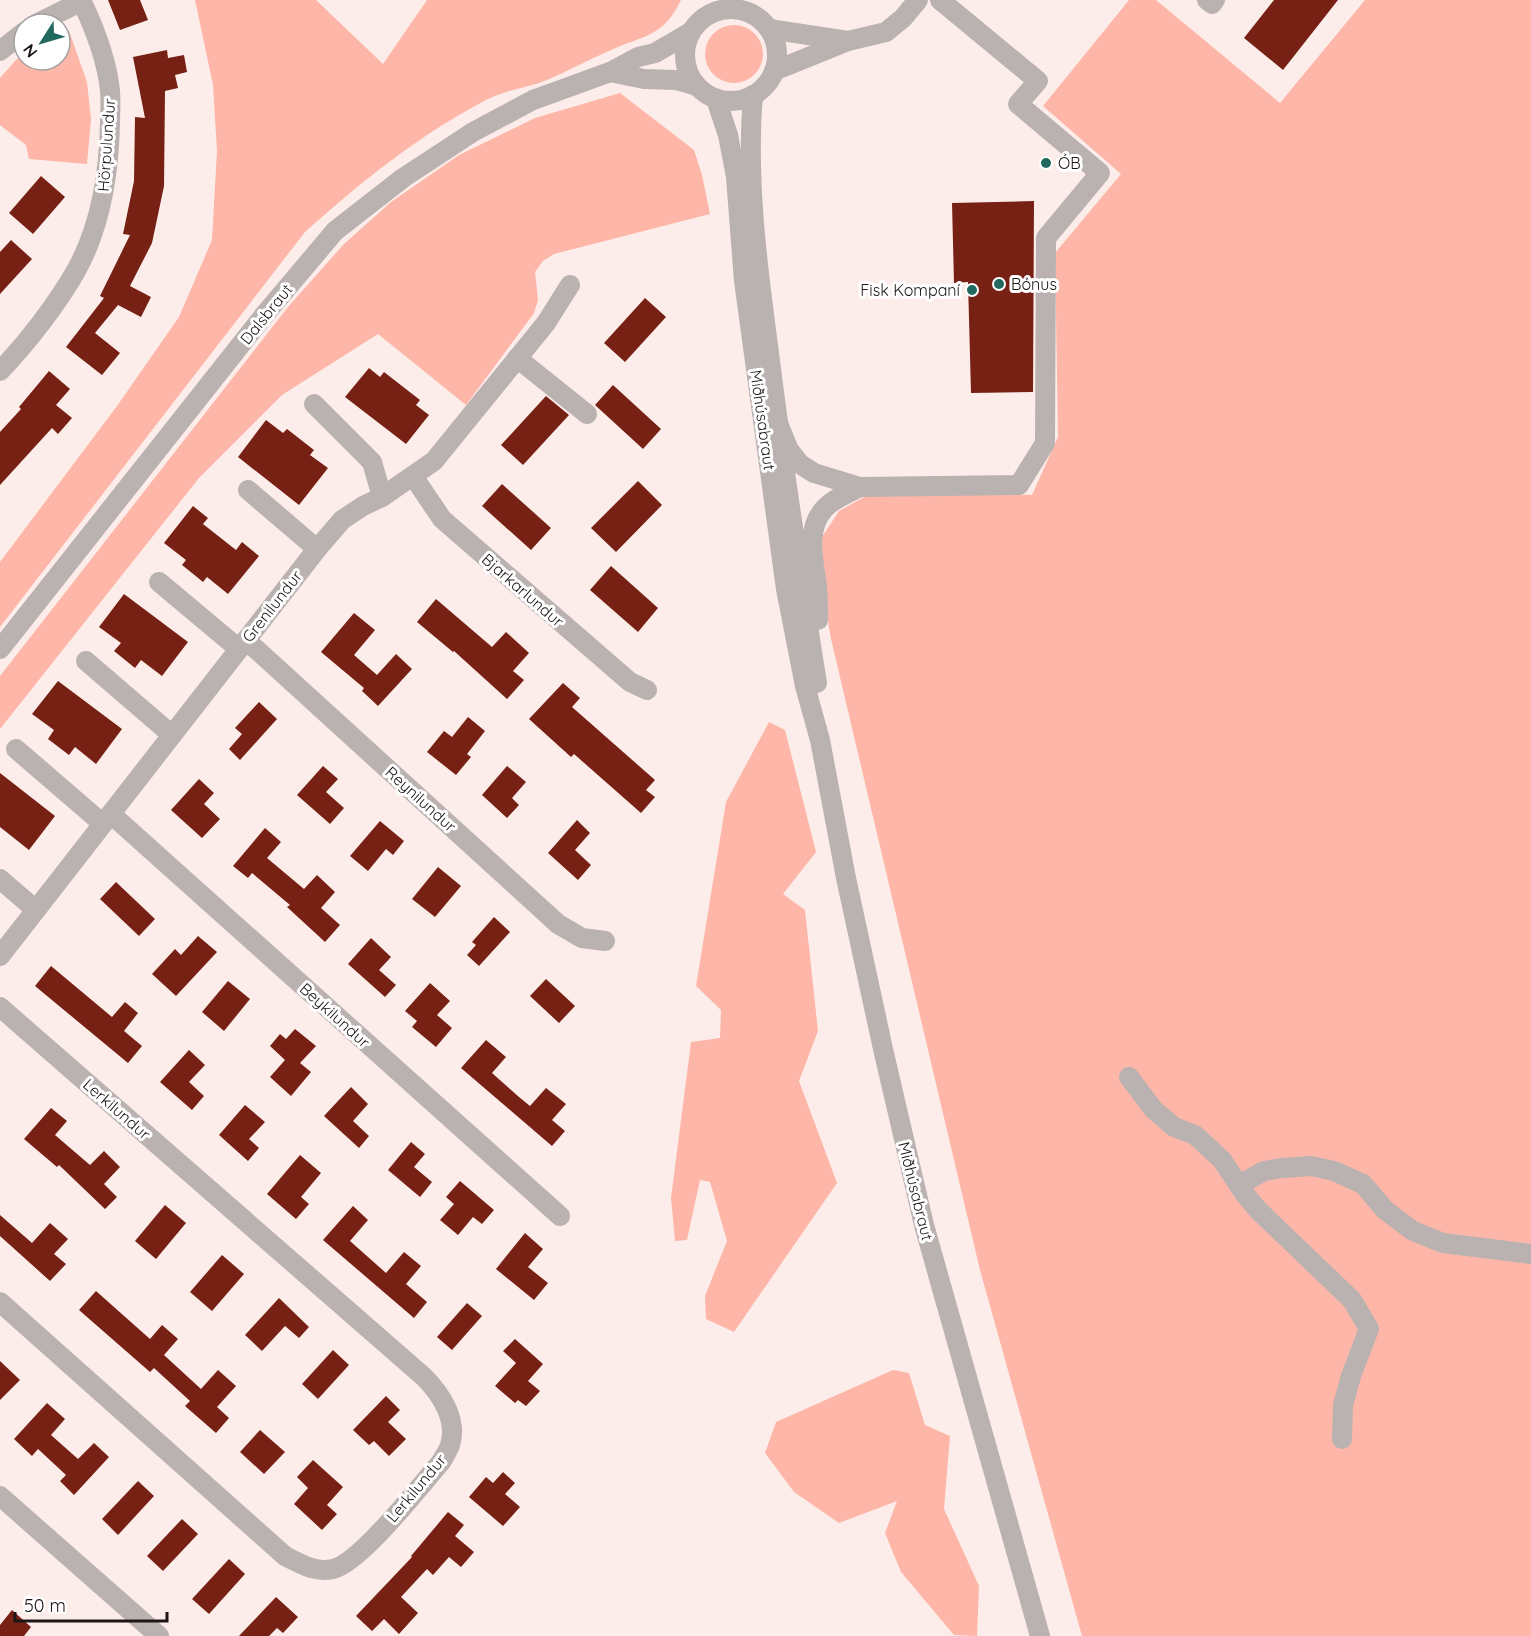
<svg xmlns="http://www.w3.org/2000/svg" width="1531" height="1636" font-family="Quicksand,sans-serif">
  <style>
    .green { fill: #fdb6a7 }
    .building { fill: #762114 }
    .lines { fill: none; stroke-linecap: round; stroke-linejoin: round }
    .minor { stroke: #b9b2b1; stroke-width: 20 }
    .poi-dot { fill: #21695f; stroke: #fff; stroke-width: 2 }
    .labels { text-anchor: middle; stroke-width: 6; stroke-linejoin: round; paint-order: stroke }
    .street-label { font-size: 16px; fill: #1c1615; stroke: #fff }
    .poi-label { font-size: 16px; fill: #1c1615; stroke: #fff; text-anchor: start }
  </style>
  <rect width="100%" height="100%" fill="#fdedea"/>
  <g class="green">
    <path d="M195,0H316L383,64L427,0H681C663,38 643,35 609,51C588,60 568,71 547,80C527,88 505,90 486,100C419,135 361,182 305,232L0,627V562L117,406L179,317L212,240L217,151L213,85Z"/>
    <path d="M1129,0H1156L1280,103L1365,0H1531V1636H1082L980,1270L831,639L823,593L822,537L839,511L875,491L1032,495L1058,437L1055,253L1121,174L1043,106Z"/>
    <circle cx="734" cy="54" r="29"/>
    <path d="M69,31L87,82L91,119L87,164L29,159L26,145L0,125V78L24,51V60H60V33Z"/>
    <path d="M620,93L694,150L702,175L710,214L554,254L543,261L535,272L538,300L534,313L466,405L378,334L282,395L199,478L0,729V676L288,307L344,244L391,202L459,155L535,118Z"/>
    <path d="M769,722L785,730L816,852L783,894L805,910L818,1031L799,1081L837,1183L734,1332L706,1319L705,1296L727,1241L710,1182L700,1180L687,1240L675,1241L671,1198L691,1042L720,1038L721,1010L696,986L726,802Z"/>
    <path d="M893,1370L909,1373L925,1425L950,1436L944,1509L979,1586L977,1636L954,1635L901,1572L885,1533L897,1501L839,1523L794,1492L765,1453L776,1422Z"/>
  </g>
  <g class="building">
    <path d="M108,0H140L148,20L120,30Z"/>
    <path d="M1274,0H1338L1283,70L1244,38Z"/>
    <path d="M167,50L168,58L184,55L187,72L175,75L178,88L165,91L164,186L152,243L130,286L151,297L141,317L118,305L95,333L120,353L102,375L66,347L104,298L100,296L130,235L123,234L134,181L135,117L145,118L133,57Z"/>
    <path d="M41,176L65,197L33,234L9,213Z"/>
    <path d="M1034,201L1033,392L971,393L968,282L954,283L952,203Z"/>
    <path d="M11,240L32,259L0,294V252Z"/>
    <path d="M645,298L666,317L625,362L604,343Z"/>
    <path d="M369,368L380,377L384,372L420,400L416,405L429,415L406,444L345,397Z"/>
    <path d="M49,371L70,389L56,405L72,418L58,434L52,428L0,485V432L21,409L19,407Z"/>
    <path d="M613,385L661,429L643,449L595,405Z"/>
    <path d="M546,396L569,415L523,465L501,445Z"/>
    <path d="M266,420L283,433L287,429L314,450L310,455L328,468L299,505L238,457Z"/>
    <path d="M638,481L662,505L616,552L591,528Z"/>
    <path d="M502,484L551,528L531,550L482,506Z"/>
    <path d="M193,506L208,518L203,524L236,550L242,542L259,556L228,594L207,577L203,582L192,573L182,565L186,560L164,543Z"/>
    <path d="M611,566L658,608L638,632L590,590Z"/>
    <path d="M124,594L188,642L162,676L141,660L135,668L114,651L121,643L99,627Z"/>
    <path d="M436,599L492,647L506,632L529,653L513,671L524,680L507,699L454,651L453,652L417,622Z"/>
    <path d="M354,613L375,630L354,655L377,675L396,654L412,669L378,706L362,691L364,688L321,652Z"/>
    <path d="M58,681L122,729L96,764L75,747L69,755L48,739L54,730L32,714Z"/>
    <path d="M563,683L580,698L572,707L655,780L646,790L655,797L641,813L574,754L571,757L529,719Z"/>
    <path d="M259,702L277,719L240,760L229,749L242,734L235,728Z"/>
    <path d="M468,717L485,731L467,754L471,757L456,775L427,752L444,731L452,737Z"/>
    <path d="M323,766L338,779L326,792L344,808L330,824L297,795Z"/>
    <path d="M507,766L526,782L512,798L519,805L507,818L482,795Z"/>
    <path d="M0,773L55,816L29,850L0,827Z"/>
    <path d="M199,779L214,793L204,804L220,819L202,838L171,810Z"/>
    <path d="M577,820L590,833L575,850L591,865L578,880L548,853Z"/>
    <path d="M380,821L404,841L393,855L386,849L368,871L350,856Z"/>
    <path d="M265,828L281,842L267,858L304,889L317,875L335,892L321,908L340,925L325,942L287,907L290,905L252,873L248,878L233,866Z"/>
    <path d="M438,867L461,886L435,917L412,899Z"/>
    <path d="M116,882L155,919L139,936L100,899Z"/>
    <path d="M494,917L510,932L479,966L467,955L476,945L472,942Z"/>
    <path d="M198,936L217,952L176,996L152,974L175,949L181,955Z"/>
    <path d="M371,938L391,957L379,970L396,985L385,997L348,964Z"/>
    <path d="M51,966L112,1017L125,1002L138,1013L124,1031L142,1046L128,1063L35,986Z"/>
    <path d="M546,979L575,1006L559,1023L530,996Z"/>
    <path d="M228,981L250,999L224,1031L202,1012Z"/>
    <path d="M430,983L450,1001L437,1015L452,1028L436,1047L412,1027L417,1021L405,1011Z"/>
    <path d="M295,1029L316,1046L300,1063L311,1072L291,1096L270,1077L285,1060L270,1046L280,1034L286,1039Z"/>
    <path d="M486,1040L506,1057L492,1073L519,1097L530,1106L546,1088L566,1104L552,1120L565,1131L552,1146L461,1068Z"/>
    <path d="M189,1050L205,1065L189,1082L204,1096L192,1110L160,1082Z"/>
    <path d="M351,1087L368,1104L353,1121L369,1136L359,1148L324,1116Z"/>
    <path d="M245,1105L265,1122L249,1139L259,1148L248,1161L219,1135Z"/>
    <path d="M51,1108L67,1121L55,1135L90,1165L104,1151L120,1167L104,1184L117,1197L105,1209L59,1165L57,1167L24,1139Z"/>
    <path d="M411,1142L425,1154L414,1167L432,1182L420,1197L388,1170Z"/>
    <path d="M300,1155L321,1173L301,1197L309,1204L296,1219L267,1194Z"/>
    <path d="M460,1181L494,1210L482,1224L473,1217L458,1235L440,1220L454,1204L446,1197Z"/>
    <path d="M165,1205L186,1223L156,1259L135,1241Z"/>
    <path d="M353,1206L368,1220L350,1241L386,1273L404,1252L421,1266L406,1284L427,1302L414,1318L323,1240Z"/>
    <path d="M0,1215L32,1243L50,1223L68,1239L54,1254L66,1264L50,1281L0,1236Z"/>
    <path d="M525,1233L543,1249L528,1267L548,1283L534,1300L496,1269Z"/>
    <path d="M222,1255L244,1274L212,1311L190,1292Z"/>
    <path d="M96,1291L150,1339L162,1325L178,1339L164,1355L201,1389L218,1370L236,1386L217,1407L229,1418L216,1433L185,1406L190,1401L154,1368L150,1372L79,1310Z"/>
    <path d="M279,1298L309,1327L299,1338L285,1326L262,1351L245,1335Z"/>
    <path d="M467,1303L482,1316L452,1350L437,1337Z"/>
    <path d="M515,1339L543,1364L528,1381L540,1391L526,1406L518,1400L515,1403L495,1386L516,1363L503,1351Z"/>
    <path d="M333,1350L349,1365L318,1399L302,1384Z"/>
    <path d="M0,1361L20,1380L0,1400Z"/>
    <path d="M386,1396L400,1410L388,1422L406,1439L389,1456L374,1441L369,1445L353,1430Z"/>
    <path d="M47,1403L65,1419L51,1435L78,1459L94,1443L109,1457L74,1495L60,1481L66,1475L38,1449L32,1456L14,1439Z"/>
    <path d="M260,1430L285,1452L264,1474L240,1452Z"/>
    <path d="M313,1460L343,1487L327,1505L337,1514L322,1530L294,1504L308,1488L297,1477Z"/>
    <path d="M503,1472L515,1483L505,1494L520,1507L503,1526L469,1497L486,1477L493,1483Z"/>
    <path d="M138,1481L154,1496L118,1535L102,1519Z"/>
    <path d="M448,1512L464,1525L455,1536L474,1552L461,1567L449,1557L433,1575L427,1569L401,1597L418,1613L399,1634L384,1619L372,1631L356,1616L412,1557L411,1556Z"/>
    <path d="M182,1519L198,1534L163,1571L147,1556Z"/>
    <path d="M229,1559L245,1574L209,1614L192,1599Z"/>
    <path d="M276,1597L298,1617L283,1633L277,1628L269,1636H239Z"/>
    <path d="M12,1610L31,1627L24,1636H0V1625Z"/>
  </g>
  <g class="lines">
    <g class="minor">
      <path d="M1207,0L1212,4L1215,0"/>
      <circle cx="731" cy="55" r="46"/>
      <path d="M36,24L82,1"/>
      <path d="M769,29L848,41"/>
      <path d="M0,51L24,32"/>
      <path d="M774,71L848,41L886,32L903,18L918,0"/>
      <path d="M610,72L644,79L676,80L697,86"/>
      <path d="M753,95C746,178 757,263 768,345C782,458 799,571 817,683"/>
      <path d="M716,99L728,135L736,177L744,281L786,589L805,686L820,740L846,878L883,1049L924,1225L1040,1636"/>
      <path d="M517,358L587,414"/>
      <path d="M0,371C27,343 58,303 77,269C101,225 109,173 110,123C110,113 111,102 110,91C107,60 95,29 81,0"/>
      <path d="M314,404L372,462L382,497"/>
      <path d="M777,421L789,450L800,464L814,473L860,487L1019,485L1045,443L1046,238L1100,173L1018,104L1038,81L940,0"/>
      <path d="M413,476L442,519L630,682L647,690"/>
      <path d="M248,490L317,549"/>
      <path d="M159,582L239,649"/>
      <path d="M818,620C818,609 818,598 817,587C814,562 805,530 824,509C833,499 848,493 860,487"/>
      <path d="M246,640L558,924L582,938L605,941"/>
      <path d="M0,649L265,314L335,231L403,178L473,132L533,100L610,72L638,57L655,53L691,32"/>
      <path d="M86,661L172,735"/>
      <path d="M16,749L103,824"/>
      <path d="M111,814L560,1216"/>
      <path d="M0,879L36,910"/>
      <path d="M0,956L317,549L342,520L363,506L382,497L434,461L546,323L570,285"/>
      <path d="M0,1007L424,1377C441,1394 458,1420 450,1445C448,1451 444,1457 441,1462C420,1486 360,1563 333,1569C315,1573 301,1564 285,1556L0,1302"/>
      <path d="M1129,1077L1154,1110L1174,1127L1195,1135L1222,1160L1244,1193L1258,1210L1352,1300L1369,1329L1351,1376L1343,1405L1342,1439"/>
      <path d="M1239,1185L1264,1171L1282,1168L1311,1166L1334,1171L1363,1184L1385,1210L1413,1231L1443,1243L1531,1254"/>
      <path d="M0,1496L159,1636"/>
    </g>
  </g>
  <g class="poi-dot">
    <circle cx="1046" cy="163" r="6"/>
    <circle cx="999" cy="284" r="6"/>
    <circle cx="972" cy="290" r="6"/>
  </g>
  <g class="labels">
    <g class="street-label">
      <text transform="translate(106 145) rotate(-86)" y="6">Hörpulundur</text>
      <text transform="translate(266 314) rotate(-51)" y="6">Dalsbraut</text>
      <text transform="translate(763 420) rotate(82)" y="6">Miðhúsabraut</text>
      <text transform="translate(523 590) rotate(41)" y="6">Bjarkarlundur</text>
      <text transform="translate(272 606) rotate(-52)" y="6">Grenilundur</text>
      <text transform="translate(421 799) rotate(42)" y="6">Reynilundur</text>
      <text transform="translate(335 1015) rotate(42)" y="6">Beykilundur</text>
      <text transform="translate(117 1109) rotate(41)" y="6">Lerkilundur</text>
      <text transform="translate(916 1191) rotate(76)" y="6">Miðhúsabraut</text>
      <text transform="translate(416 1488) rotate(-50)" y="6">Lerkilundur</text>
    </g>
    <g class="poi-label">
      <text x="1058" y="169">ÓB</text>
      <text x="1011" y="290">Bónus</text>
      <text x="960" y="296" text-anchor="end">Fisk Kompaní</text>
    </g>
  </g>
  <g transform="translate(42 42) rotate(233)"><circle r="28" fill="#ffffff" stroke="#a4a2a1" stroke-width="1.5"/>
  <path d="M0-4.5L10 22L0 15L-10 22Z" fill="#21695f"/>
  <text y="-9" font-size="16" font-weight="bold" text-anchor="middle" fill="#1c1615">N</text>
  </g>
  <path d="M15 1612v9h152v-9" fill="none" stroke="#1c1615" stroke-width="3"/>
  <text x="24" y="1612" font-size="18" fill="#1c1615" stroke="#ffffff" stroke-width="4.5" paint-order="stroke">50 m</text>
</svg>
